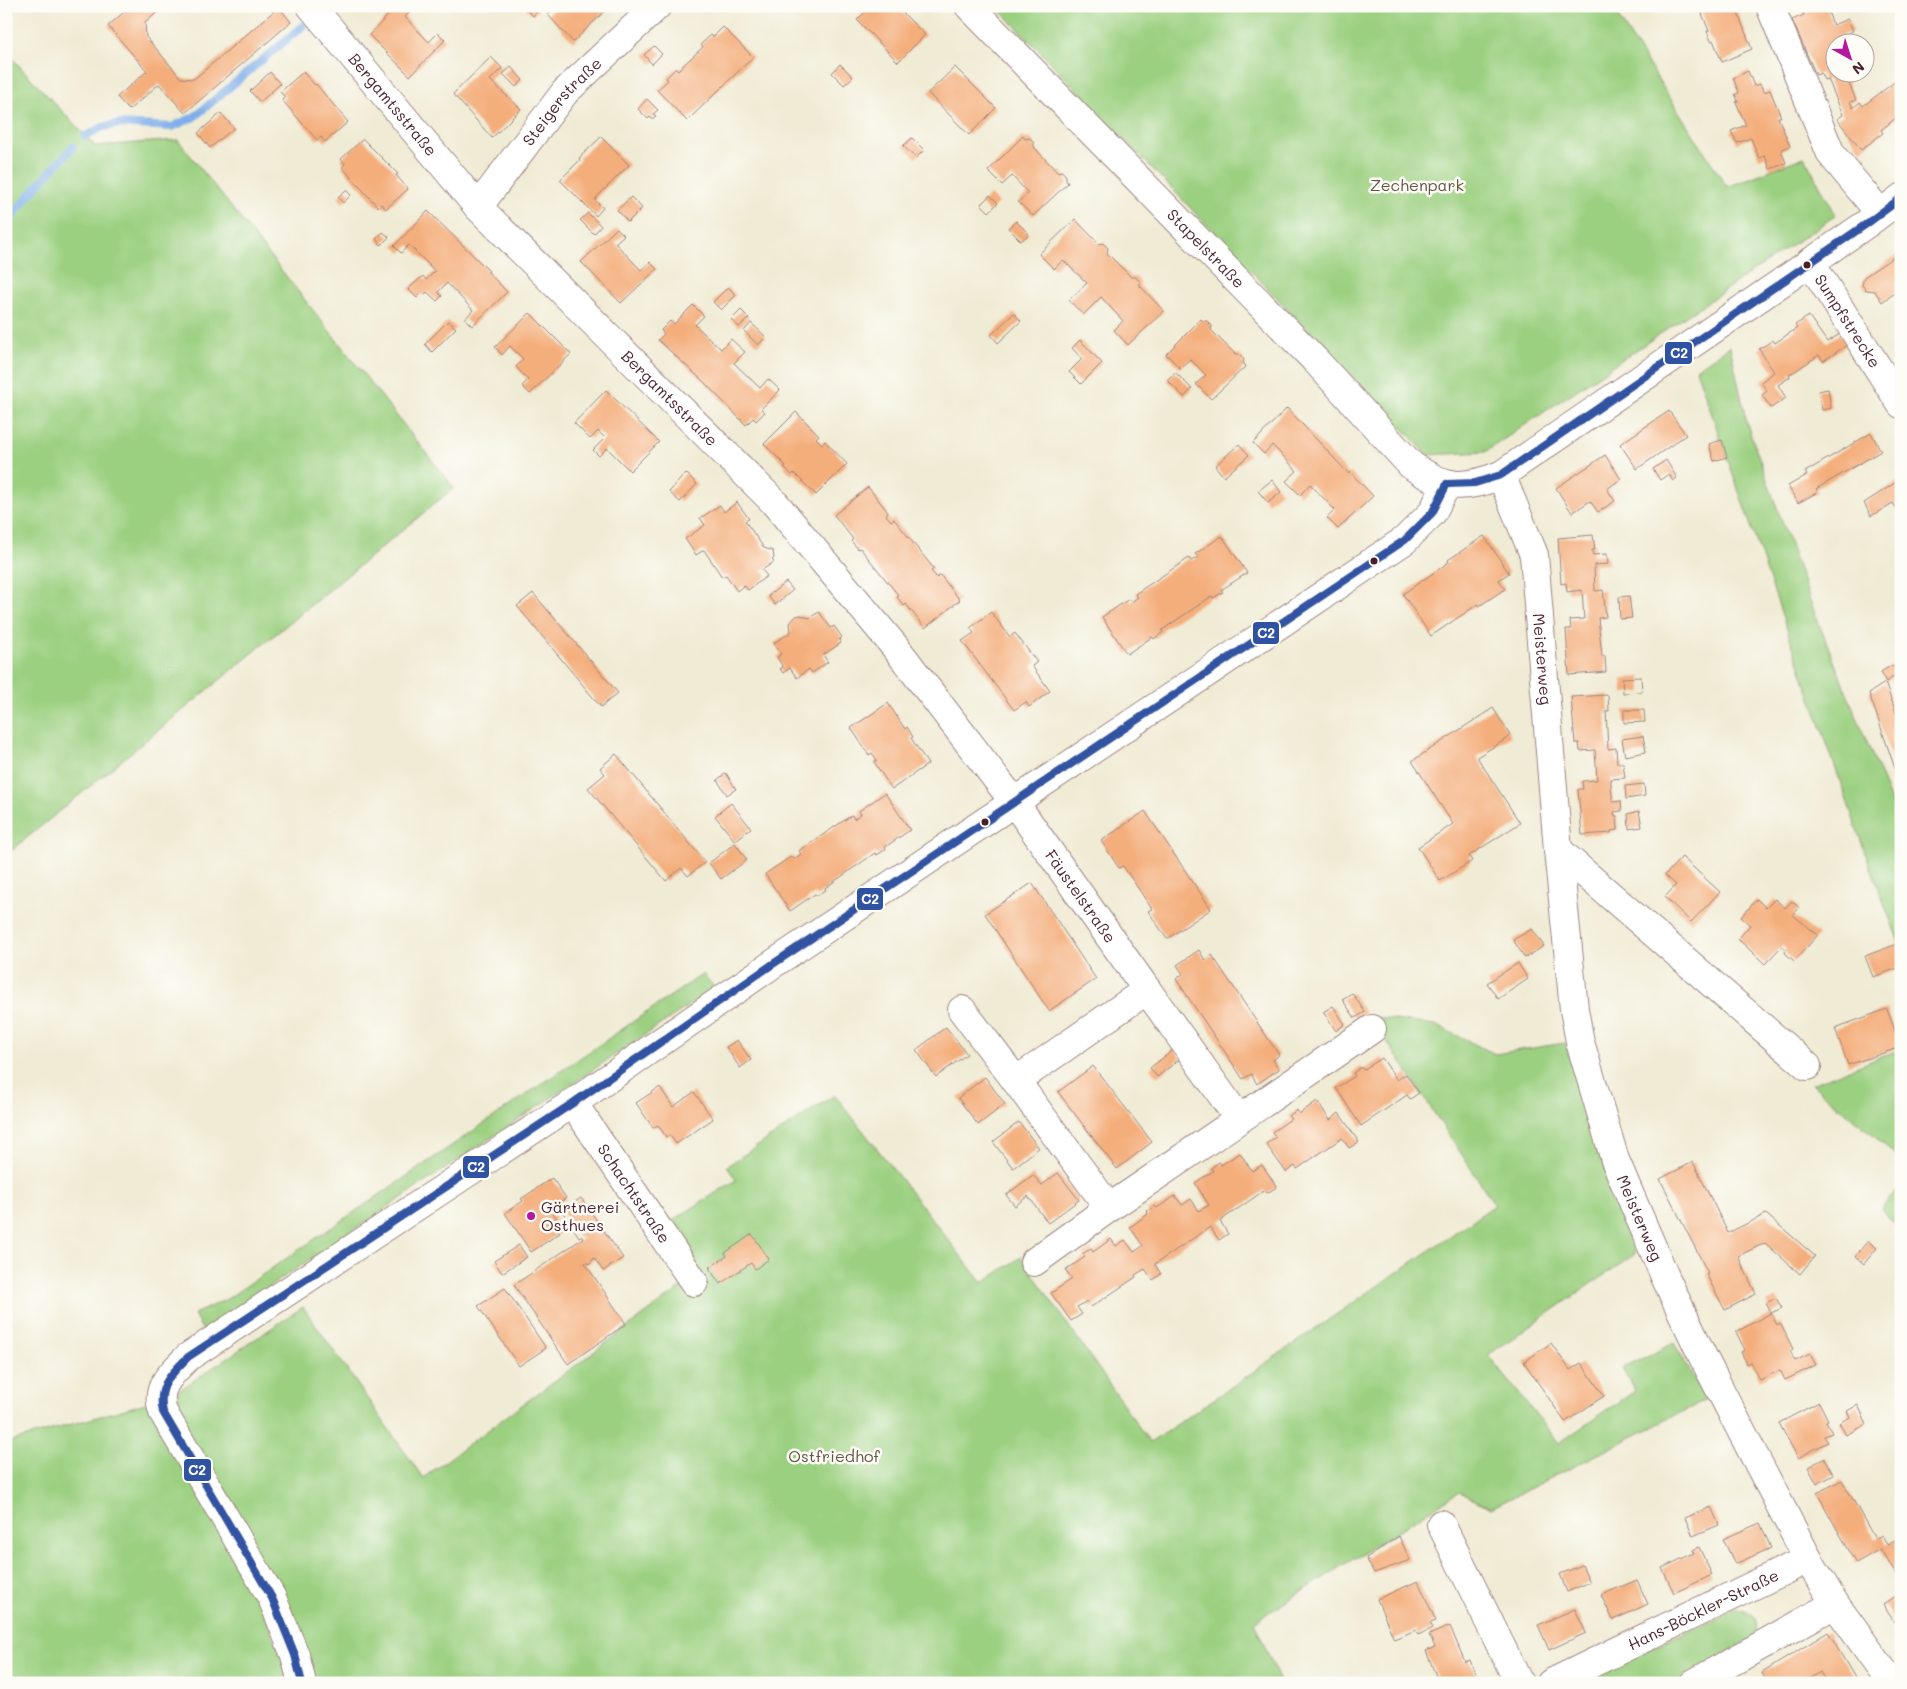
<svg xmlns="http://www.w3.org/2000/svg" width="1907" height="1689" font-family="Mali,sans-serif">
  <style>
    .green { fill: #9cd081; stroke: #737856 }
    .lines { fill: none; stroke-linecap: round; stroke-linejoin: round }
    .stream { stroke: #7fafea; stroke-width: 8 }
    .building { fill: #f4ae7b }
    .minor-casing { stroke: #9d8580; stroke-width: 30 }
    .minor { stroke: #fff; stroke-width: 28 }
    .bus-1-casing { stroke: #fdfcf7; stroke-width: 11 }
    .bus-1 { stroke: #3052a2; stroke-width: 8 }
    .bus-dot { fill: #4a1f2b; stroke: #fdfcf7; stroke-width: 2 }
    .poi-dot { fill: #b5179e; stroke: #fdfcf7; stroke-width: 2 }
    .labels { text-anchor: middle; stroke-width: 5; stroke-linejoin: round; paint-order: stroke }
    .street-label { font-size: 16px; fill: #4a1f2b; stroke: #fdfcf7 }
    .park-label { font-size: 16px; fill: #635445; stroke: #fdfcf7 }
    .poi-label { font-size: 16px; fill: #4a1f2b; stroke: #fdfcf7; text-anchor: start }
    .line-badge { stroke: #fdfcf7; stroke-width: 2 }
    .badge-label { font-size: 14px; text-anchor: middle; font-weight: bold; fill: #fff }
  </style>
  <rect width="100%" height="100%" fill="#fdfcf7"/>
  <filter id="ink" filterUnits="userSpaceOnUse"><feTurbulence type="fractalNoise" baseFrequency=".02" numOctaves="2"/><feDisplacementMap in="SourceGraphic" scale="10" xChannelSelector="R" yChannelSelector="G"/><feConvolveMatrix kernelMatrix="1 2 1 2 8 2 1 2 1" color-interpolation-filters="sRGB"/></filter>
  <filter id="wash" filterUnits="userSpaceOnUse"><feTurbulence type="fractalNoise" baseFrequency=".0096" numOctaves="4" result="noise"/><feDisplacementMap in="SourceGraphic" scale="20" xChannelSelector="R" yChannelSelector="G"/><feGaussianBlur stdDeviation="1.12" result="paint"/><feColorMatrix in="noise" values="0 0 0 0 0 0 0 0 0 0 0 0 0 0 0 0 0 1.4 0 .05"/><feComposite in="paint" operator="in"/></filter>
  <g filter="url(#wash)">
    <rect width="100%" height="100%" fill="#f0ebd4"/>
    <g class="green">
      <path d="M996,6H1611L1727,187L1804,157L1836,215L1485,452L1428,455Z"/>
      <path d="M6,52L95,146L178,140L454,488L6,855Z"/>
      <path d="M1730,346L1747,424L1815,614L1901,826V948L1867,858L1696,369Z"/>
      <path d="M703,974L715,988L203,1331L194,1314L227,1299Z"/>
      <path d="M1371,1017L1435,1025L1495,1054L1565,1043L1594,1137L1635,1254L1488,1355L1559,1443L1635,1391L1622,1368L1674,1343L1706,1400L1491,1508L1459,1492L1254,1622L1281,1683H312L174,1406L178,1391L303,1307L423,1478L686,1284L667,1224L736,1180L727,1166L835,1095L982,1283L1021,1257L1150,1443L1495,1205Z"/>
      <path d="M1901,1049V1159L1812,1084Z"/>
      <path d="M1901,1184V1230L1881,1210Z"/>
      <path d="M146,1403L253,1583L291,1683H6V1443Z"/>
      <path d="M1737,1609C1754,1610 1762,1624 1752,1638L1674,1683H1572Z"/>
    </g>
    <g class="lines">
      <g class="stream">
        <path d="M85,136L103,127L120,124L172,127L194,117L303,26"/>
        <path d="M6,224L37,186L73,147"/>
      </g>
    </g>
    <g id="blocks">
      <g class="building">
        <path d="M131,6H164L145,23L146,37L181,78L194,79L279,7L291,22L185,113L159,84L129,110L117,97L147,71L108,26Z"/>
        <path d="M401,6H411L413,9L405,17L425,38L429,42L438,33L445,40L410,76L369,35L395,8L398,9Z"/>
        <path d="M523,6H537L539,9L533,16Z"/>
        <path d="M555,6H610L573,42L548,15Z"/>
        <path d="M871,6H896L925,35L898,62L857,20Z"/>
        <path d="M1699,6H1735L1752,49L1722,62L1713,40L1711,41L1707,31H1709Z"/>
        <path d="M1800,6H1818L1819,8L1826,6L1833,25L1848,19L1853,31L1838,37L1840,42H1834V72H1844L1856,100L1850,102L1853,108L1860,102L1863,106L1901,77V114L1881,130L1883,133L1861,150L1837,119L1843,115L1828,79L1824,80L1821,73L1816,75L1792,20L1804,15Z"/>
        <path d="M723,27L753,57L687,121L657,90L668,80L666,78L676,68L678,70L703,47L701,44L711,35L713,37Z"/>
        <path d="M654,46L662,54L652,64L644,55Z"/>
        <path d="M491,57L502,68L490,80L521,109L492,138L453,94Z"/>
        <path d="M840,64L853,77L844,85L832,73Z"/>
        <path d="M511,67L523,80L516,87L503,74Z"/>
        <path d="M955,67L996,108L969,135L928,93Z"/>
        <path d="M1748,71L1754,86L1760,84L1764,92L1770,90L1781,117H1778L1790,146L1781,150L1786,163L1770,169L1765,156L1759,158L1751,138L1737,143L1731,131L1746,125L1736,102L1738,101L1735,94L1739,93L1733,78Z"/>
        <path d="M270,72L280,84L260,102L250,91Z"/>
        <path d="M303,72L315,85L316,84L348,122L325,142L321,137L317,140L282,100L285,97L280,92Z"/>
        <path d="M647,99L658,110L653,114L656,116L652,119L650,117L648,119L638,109Z"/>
        <path d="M221,113L234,128L210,148L198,133Z"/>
        <path d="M1023,136L1025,139L1030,138L1034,143V147L1057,172L1062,171L1066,176V180L1068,183L1033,216L1018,202L1028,193L1012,176L1002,185L988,171Z"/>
        <path d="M601,137L629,165L598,196L595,200L603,208L596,216L560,180L580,160L579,158Z"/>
        <path d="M912,138L924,150L916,158L903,146Z"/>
        <path d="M363,139L398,174L396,175L408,189L386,209L381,204L378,207L342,167L345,164L341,159Z"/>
        <path d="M346,190L351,195L343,203L338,197Z"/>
        <path d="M990,195L998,203L989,212L981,204Z"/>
        <path d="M631,197L642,208L628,222L617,210Z"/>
        <path d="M428,211L489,271L488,272L507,292L472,326L465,319L473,310L447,283L438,292L442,296L437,301L427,292L423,296L421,294L417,298L408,289L423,276L426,280L435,271L409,245L401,253L394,246Z"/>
        <path d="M588,213L601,226L594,234L580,220Z"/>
        <path d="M1075,219L1099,244L1103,243L1108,248L1107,253L1131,277H1136L1140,282V286L1164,311L1128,345L1114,330L1123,321L1101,297L1083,315L1069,300L1087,283L1063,260L1054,269L1039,254Z"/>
        <path d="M1016,221L1029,234L1021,241L1008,228Z"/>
        <path d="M617,228L624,235L615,243L641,270L650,262L657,269L621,303L581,262Z"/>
        <path d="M383,232L389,237L381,245L376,239Z"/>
        <path d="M1901,252V289L1882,302L1875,291L1866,290L1862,285L1864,277Z"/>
        <path d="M728,287L736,295L721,310L713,302Z"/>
        <path d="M693,305L704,316L695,325L721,349L731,339L745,352L734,363L760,388L768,379L780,390L761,409L765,412L756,421L753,418L746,425L703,381L658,340L664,334L661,330L670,321L674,324Z"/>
        <path d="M741,310L749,318L739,327L731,320Z"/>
        <path d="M530,313L571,354L530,394L522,386L528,380L516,367L523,359L510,346L502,355L495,347Z"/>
        <path d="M1014,313L1021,321L998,343L991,335Z"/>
        <path d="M1809,316L1827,342L1840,334L1847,345L1823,361L1819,355L1789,375L1790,377L1778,385L1786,398L1771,408L1762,395L1767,391L1761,382L1774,372L1759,349L1773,340L1775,343L1797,328L1795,325Z"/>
        <path d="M1201,319L1203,321H1207L1212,326L1211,330L1235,354H1239L1244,359L1243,363L1246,366L1211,399L1196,384L1206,375L1190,359L1180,368L1166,354Z"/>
        <path d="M448,321L456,328L432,352L425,344Z"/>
        <path d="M751,323L766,337L758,345L744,331Z"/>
        <path d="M1080,340L1102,363L1081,384L1069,372L1082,359L1072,348Z"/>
        <path d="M1175,372L1192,389L1184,397L1167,380Z"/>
        <path d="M1828,389L1831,408L1822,410L1818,391Z"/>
        <path d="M606,390L659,442L630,471L607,448L599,456L593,450L605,438L598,431L590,439L574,423Z"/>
        <path d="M1287,408L1349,474L1350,472L1373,496L1338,529L1327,518L1335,510L1310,484L1300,495L1286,481L1297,471L1283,456L1272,445L1264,454L1253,443Z"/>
        <path d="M1669,411L1686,435L1637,469L1620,444Z"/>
        <path d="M796,412L819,435L816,438L822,444L825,441L847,464L816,495L794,473L792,475L784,467L786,466L764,444Z"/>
        <path d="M1871,433L1881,451L1816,489L1818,492L1798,503L1788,486L1807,475L1805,472Z"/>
        <path d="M1722,440L1727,457L1714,461L1709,444Z"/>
        <path d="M1239,444L1249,455L1224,477L1215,466Z"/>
        <path d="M1605,455L1621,479L1607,489L1615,501L1598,512L1590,501L1572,513L1556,488Z"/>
        <path d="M1666,460L1677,478L1673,481L1669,474L1660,480L1653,469Z"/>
        <path d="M686,473L697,484L680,502L669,492Z"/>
        <path d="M1901,479V516L1893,503L1871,516L1864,503Z"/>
        <path d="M1272,480L1281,492L1268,503L1258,491Z"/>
        <path d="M868,487L888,512L886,515L891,521L894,519L934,569L931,571L937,578L940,575L960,600L925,628L906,604L904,606L897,597L899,596L860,548L858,549L851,541L853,539L834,515Z"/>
        <path d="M737,502L749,519L745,521L764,548L773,551L774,558L772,560L774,562L762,570L767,576L748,590L744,585L737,591L726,575L722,577L704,550L696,555L685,539L705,525L700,518L705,515L720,505L724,512Z"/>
        <path d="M1593,535L1595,550H1592L1593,555L1607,554L1608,564L1594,565L1595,591L1603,590L1606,617L1598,618L1602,656H1605L1606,672L1569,675L1566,629H1571L1570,620L1584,619L1583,605L1582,590L1567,592L1566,583L1561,584L1558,538Z"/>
        <path d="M1222,536L1247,573L1221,590L1223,592L1213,598L1212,596L1162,630L1163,632L1154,639L1152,637L1127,654L1102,617L1129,599L1131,602L1138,597L1135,594L1189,558L1191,561L1198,557L1195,554Z"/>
        <path d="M1484,536L1509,573L1499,580L1505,589L1479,606L1478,604L1431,636L1403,594L1449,562L1448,560Z"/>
        <path d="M786,582L793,590L775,605L768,596Z"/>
        <path d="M533,593L618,693L601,707L517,606Z"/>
        <path d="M1629,596L1632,618L1620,619L1619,597Z"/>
        <path d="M819,612L831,628L834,626L842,637L839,640L841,643L823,655L828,662L812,673L809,669L797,678L790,668L783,673L780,669L783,667L777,657L781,654L774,643L791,632L790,623L796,616L801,615L809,618Z"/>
        <path d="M991,612L1010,637L1015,633L1037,662L1032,666L1050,691L1029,707L1026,702L1014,710L962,641L974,633L970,628Z"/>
        <path d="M1892,665L1898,674L1886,682L1881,672Z"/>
        <path d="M1641,677L1642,692L1623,693L1622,678Z"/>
        <path d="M1885,683L1901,726L1900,783L1869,693Z"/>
        <path d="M1608,695L1609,711H1606L1608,749L1616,748L1617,763H1623L1625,778L1611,779V787L1613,802L1621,801L1622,811L1614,812L1615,816H1617L1618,830L1611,831V833L1582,835L1578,789H1583L1582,781L1597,780L1595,750L1580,751L1579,743H1575L1571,697Z"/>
        <path d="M888,703L905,729L907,727L913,737L911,738L928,764L892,789L874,762L877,760L872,753L869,755L851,728Z"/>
        <path d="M1493,708L1511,736L1477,757L1520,823L1469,856L1472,861L1440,881L1418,847L1453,824L1412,761Z"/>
        <path d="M1624,710H1644L1645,722L1624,723Z"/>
        <path d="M1643,736L1646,752L1625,756L1622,739Z"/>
        <path d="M616,754L705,862L688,876L681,868L666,881L588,788L605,774L600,768Z"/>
        <path d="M726,773L736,789L727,795L717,780Z"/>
        <path d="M1644,784L1645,796L1626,799L1625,786Z"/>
        <path d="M885,793L910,830L885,847L886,849L877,855L875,853L825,888L826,889L817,896L815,894L790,911L765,874L792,856L794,859L801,854L799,851L852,815L854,819L861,814L859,811Z"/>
        <path d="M731,803L751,828L735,841L715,816Z"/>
        <path d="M1145,811L1211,909L1167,939L1148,911L1152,909L1123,866L1119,868L1101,841Z"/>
        <path d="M1639,811L1642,827L1629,829L1628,814Z"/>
        <path d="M735,843L747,860L721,879L709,863Z"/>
        <path d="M1682,857L1720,892L1691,922L1665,897L1676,885L1665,875Z"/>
        <path d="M1032,883L1096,979L1049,1011L985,914Z"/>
        <path d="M1757,899L1766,908L1775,899L1785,908L1792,901L1799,908L1793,915L1818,935L1794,961L1785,953L1786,949L1782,946L1765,964L1738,939L1750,925L1741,917Z"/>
        <path d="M1532,929L1544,946L1525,958L1513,940Z"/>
        <path d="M1897,944L1901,955V967L1873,977L1865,956Z"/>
        <path d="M1199,950L1205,960L1212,955L1279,1055L1273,1060L1279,1069L1257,1084L1251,1074L1243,1079L1176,979L1183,974L1177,965Z"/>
        <path d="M1518,963L1528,979L1498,999L1487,983Z"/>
        <path d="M1352,993L1365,1012L1355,1018L1342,999Z"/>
        <path d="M1333,1006L1345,1024L1336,1031L1323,1012Z"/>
        <path d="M1887,1009L1901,1047L1848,1065L1835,1028Z"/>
        <path d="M946,1027L967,1054L936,1077L916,1050Z"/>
        <path d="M737,1040L751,1060L740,1068L726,1047Z"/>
        <path d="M1174,1049L1181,1058L1157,1077L1150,1068Z"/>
        <path d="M1382,1058L1397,1080L1406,1074L1419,1093L1410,1099L1407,1095L1361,1126L1336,1088L1355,1076L1353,1073L1361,1067L1363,1070Z"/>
        <path d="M1093,1066L1152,1142L1117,1169L1058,1092Z"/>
        <path d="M985,1077L1005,1104L978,1125L958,1098Z"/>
        <path d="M660,1087L673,1107L694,1092L713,1119L676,1144L670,1135L666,1137L658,1125L653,1128L636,1103Z"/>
        <path d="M1317,1101L1330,1120L1339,1113L1359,1142L1349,1148L1342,1138L1297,1169L1295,1166L1286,1172L1266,1144L1276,1137L1272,1132L1291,1119L1288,1116L1297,1110L1299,1114Z"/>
        <path d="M1019,1122L1039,1148L1013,1168L993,1142Z"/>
        <path d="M1240,1153L1252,1171L1262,1165L1277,1187L1267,1193L1265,1190L1220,1221L1228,1234L1219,1240L1210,1227L1155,1264L1161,1274L1153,1280L1145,1269L1135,1275L1136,1277L1091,1307L1087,1301L1077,1307L1082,1314L1071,1321L1051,1293L1072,1279L1066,1270L1085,1257L1082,1254L1091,1249L1093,1252L1111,1239L1116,1246L1125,1240L1134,1252L1143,1246L1130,1227L1148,1214L1147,1211L1155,1206L1157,1208L1175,1196L1182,1205L1191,1199L1199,1211L1209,1205L1195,1183L1213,1171L1211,1168L1219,1162L1221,1165Z"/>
        <path d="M1693,1162L1728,1233L1766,1214L1815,1256L1800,1274L1765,1243L1738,1256L1756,1294L1725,1310L1706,1274L1708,1273L1660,1179Z"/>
        <path d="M1058,1173L1079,1200L1048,1223L1028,1196L1015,1206L1006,1195L1033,1175L1042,1185Z"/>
        <path d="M552,1178L566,1198L550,1209L557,1219L553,1221L560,1233L531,1252L505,1213L523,1201L521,1199Z"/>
        <path d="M581,1198L623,1258L603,1271L594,1258L589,1264L587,1262L585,1263L626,1324L568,1364L514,1285L583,1238L581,1236L579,1237L562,1211Z"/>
        <path d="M752,1234L769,1259L755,1269L751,1263L720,1284L709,1268L727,1256L725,1253Z"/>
        <path d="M1868,1241L1877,1248L1864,1264L1855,1256Z"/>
        <path d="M519,1245L527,1257L502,1273L494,1261Z"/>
        <path d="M505,1288L546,1348L519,1366L478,1306Z"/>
        <path d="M1776,1298L1782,1308L1771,1313L1766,1303Z"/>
        <path d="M1771,1313L1777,1325L1780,1323L1793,1349L1790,1351L1795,1361L1810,1354L1816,1365L1785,1380L1780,1370L1760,1380L1751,1362L1747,1364L1741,1352L1745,1350L1736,1332Z"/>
        <path d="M1551,1343L1570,1370L1581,1363L1604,1396L1565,1422L1524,1362Z"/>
        <path d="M1819,1402L1828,1420L1826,1421L1832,1433L1824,1436L1828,1442L1798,1458L1779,1423Z"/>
        <path d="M1858,1405L1867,1424L1846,1435L1839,1423L1850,1417L1847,1411Z"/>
        <path d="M1825,1458L1834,1475L1817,1484L1808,1467Z"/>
        <path d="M1842,1480L1875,1539L1882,1535L1887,1545L1899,1539L1901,1543V1581L1880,1549L1856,1563L1817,1493Z"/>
        <path d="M1711,1507L1719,1525L1693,1536L1685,1518Z"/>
        <path d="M1760,1523L1771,1548L1735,1564L1723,1539Z"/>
        <path d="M1399,1536L1410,1560L1374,1573L1366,1558Z"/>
        <path d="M1699,1547L1712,1575L1674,1593L1662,1568L1694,1553L1693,1550Z"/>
        <path d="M1582,1565L1590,1582L1567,1592L1560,1574Z"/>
        <path d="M1637,1580L1648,1604L1613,1620L1601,1595Z"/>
        <path d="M1418,1581L1436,1621L1430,1623L1433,1628L1418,1635L1416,1630L1394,1639L1377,1599Z"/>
        <path d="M1901,1592V1631L1883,1604Z"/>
        <path d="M1575,1609L1586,1633L1549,1650L1538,1625Z"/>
        <path d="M1450,1626L1465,1662L1470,1660L1479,1683H1439L1426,1651L1435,1647L1429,1635Z"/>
        <path d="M1828,1632L1858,1683H1827L1820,1672L1802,1683H1767L1762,1673Z"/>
      </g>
    </g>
  </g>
  <g filter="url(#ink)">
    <use href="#blocks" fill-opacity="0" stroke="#9d8580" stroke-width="1"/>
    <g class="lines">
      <g class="minor-casing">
        <g id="minor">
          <path id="s1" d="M311,6L478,207L773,501L896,648L1015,803L1147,990L1016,1081L1109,1208L1372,1029"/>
          <path id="s2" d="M969,6L1316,361L1411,465C1445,489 1463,490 1501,475L1865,225L1901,198"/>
          <path d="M1770,6L1831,154L1880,213"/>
          <path id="s3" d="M478,207L565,92L657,6"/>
          <path id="s4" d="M1810,262L1901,404"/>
          <path id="s5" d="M1501,475L1534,555L1558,850L1574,1009L1580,1042L1615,1160L1666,1279L1703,1357L1808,1559"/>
          <path d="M1558,850L1807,1066"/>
          <path d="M1147,990L1239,1119"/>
          <path d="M962,1010L1016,1081"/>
          <path id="s6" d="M573,1103L694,1282"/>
          <path d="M1034,1262L1109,1208"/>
          <path d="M1441,1524L1519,1683"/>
          <path d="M1835,1604L1892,1683"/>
          <path d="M302,1683L295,1655L272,1598L163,1412C154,1387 172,1373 188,1357L573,1103L770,966L1405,540L1432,513L1447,484"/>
          <path id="s7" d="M1551,1683L1808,1559L1835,1604L1694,1683"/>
        </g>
      </g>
      <use href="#minor" class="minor"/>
      <g class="bus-1-casing">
        <g id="bus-1">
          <path d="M1447,484L1475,483L1501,475L1865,225L1901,198"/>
          <path d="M302,1683L295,1655L272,1598L163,1412C157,1386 171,1374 188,1357L573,1103L770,966L1405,540L1432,513L1447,484"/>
        </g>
      </g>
      <use href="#bus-1" class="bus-1"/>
    </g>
  </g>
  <g class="bus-dot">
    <circle cx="1807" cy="265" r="4.5"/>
    <circle cx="1374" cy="561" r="4.5"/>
    <circle cx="985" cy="822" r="4.5"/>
  </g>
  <circle class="poi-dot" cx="531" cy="1216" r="5"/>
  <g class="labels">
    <g class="street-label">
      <text dy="6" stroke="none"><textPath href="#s3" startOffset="135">Steigerstraße</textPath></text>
      <text dy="6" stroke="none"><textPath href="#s1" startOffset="128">Bergamtsstraße</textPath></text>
      <text dy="6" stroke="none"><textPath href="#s2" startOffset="339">Stapelstraße</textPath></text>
      <text dy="6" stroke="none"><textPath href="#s4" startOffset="70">Sumpfstrecke</textPath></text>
      <text dy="6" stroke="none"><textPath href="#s1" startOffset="532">Bergamtsstraße</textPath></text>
      <text dy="6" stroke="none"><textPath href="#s5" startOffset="191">Meisterweg</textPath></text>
      <text dy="6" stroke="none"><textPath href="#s1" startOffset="1179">Fäustelstraße</textPath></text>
      <text dy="6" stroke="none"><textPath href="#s6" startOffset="109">Schachtstraße</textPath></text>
      <text dy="6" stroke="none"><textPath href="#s5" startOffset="762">Meisterweg</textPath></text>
      <text dy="6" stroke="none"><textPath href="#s7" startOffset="169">Hans-Böckler-Straße</textPath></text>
    </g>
    <g class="park-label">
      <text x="1417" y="191">Zechenpark</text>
      <text x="834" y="1462">Ostfriedhof</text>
    </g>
    <g class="poi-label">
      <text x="541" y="1213">Gärtnerei<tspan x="541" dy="18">Osthues</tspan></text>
    </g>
  </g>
  <g class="line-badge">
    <rect x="1664" y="341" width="29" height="24" rx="5" fill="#3052a2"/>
    <rect x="1252" y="621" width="28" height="24" rx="5" fill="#3052a2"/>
    <rect x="856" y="887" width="28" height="24" rx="5" fill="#3052a2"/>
    <rect x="462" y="1155" width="28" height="24" rx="5" fill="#3052a2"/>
    <rect x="183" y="1458" width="29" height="24" rx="5" fill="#3052a2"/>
  </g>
  <g class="badge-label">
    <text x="1679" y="358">C2</text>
    <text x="1266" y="638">C2</text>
    <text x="870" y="904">C2</text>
    <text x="476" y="1172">C2</text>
    <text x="197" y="1475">C2</text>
  </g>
  <rect width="1907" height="1689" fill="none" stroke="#fdfcf7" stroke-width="25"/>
  <g transform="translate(1850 58) rotate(141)"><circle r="24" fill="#fdfcf7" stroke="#b5a4a5"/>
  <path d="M0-4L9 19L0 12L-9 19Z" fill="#b5179e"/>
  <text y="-8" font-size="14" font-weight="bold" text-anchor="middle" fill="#4a1f2b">N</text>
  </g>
</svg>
